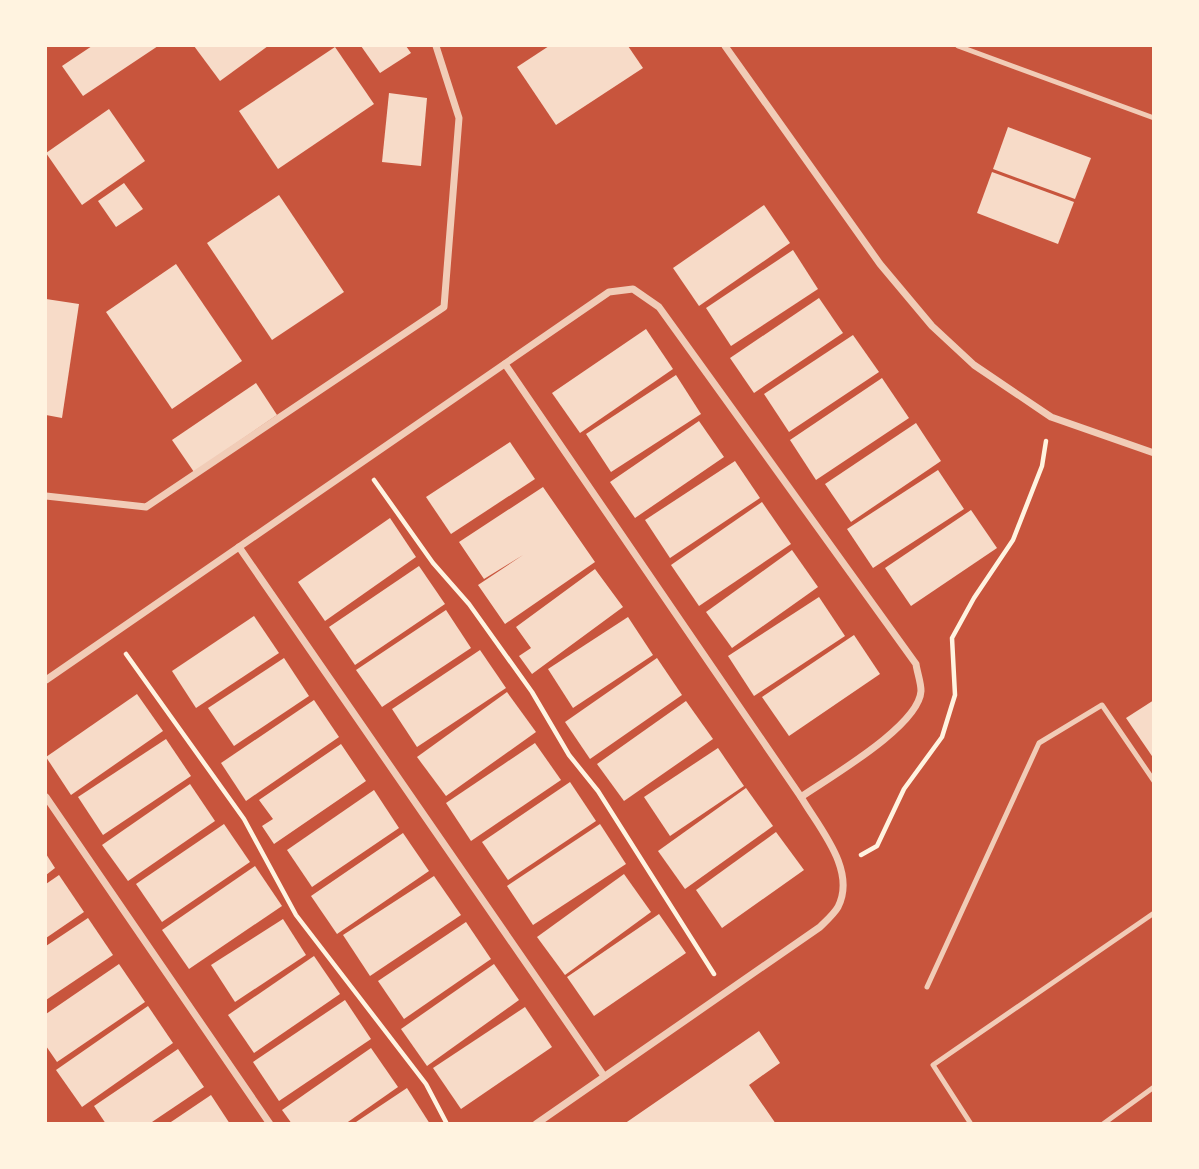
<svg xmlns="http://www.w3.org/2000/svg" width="1199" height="1169" font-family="Signika,sans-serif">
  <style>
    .building { fill: #f7dbc8 }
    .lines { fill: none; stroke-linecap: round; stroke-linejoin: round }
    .path { stroke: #fff3e0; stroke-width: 4.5 }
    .service { stroke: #f1ccb7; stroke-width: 5 }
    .minor { stroke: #f1ccb7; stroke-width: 7 }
  </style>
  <rect width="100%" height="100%" fill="#c8553d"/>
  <g class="building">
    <path d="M92,46H158L83,96L62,66Z"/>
    <path d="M194,46H268L220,81Z"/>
    <path d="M361,46H406L411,53L380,73Z"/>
    <path d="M549,46H628L643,68L556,125L517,67Z"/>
    <path d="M335,47L374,104L278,169L239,111Z"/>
    <path d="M389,93L427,98L421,166L382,162Z"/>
    <path d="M109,109L145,161L82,205L46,153Z"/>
    <path d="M1008,127L1091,158L1075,199L993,169Z"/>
    <path d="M992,172L1074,202L1058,244L977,213Z"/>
    <path d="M124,183L143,209L116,227L98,201Z"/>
    <path d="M279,195L344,292L272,340L207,243Z"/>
    <path d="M764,205L790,243L699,306L673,268Z"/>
    <path d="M793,250L818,289L731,346L706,308Z"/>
    <path d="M176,264L242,361L172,409L106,312Z"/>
    <path d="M819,298L843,333L754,393L730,358Z"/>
    <path d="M46,299L79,304L62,418L46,415Z"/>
    <path d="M646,329L673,369L580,433L552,393Z"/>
    <path d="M853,335L879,372L789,432L764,394Z"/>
    <path d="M676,375L701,414L611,472L586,434Z"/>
    <path d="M882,378L909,418L816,480L790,440Z"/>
    <path d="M256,383L277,415L194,472L172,440Z"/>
    <path d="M699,421L724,457L635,518L610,482Z"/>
    <path d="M916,423L941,461L851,522L825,484Z"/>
    <path d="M510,442L535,479L451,534L426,497Z"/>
    <path d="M735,461L760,498L670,558L645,520Z"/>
    <path d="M938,470L964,509L873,568L847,529Z"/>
    <path d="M543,487L595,562L505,624L478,585L523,555L484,579L459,542Z"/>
    <path d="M762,502L791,544L699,606L671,565Z"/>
    <path d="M971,510L997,548L911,606L885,568Z"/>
    <path d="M390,518L416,557L325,621L298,582Z"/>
    <path d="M792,550L818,587L732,648L706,612Z"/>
    <path d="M419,566L445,604L355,665L329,627Z"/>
    <path d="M595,569L623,607L532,674L519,656L531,648L516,627Z"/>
    <path d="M819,597L845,636L754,696L728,656Z"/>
    <path d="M446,610L471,648L382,707L356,670Z"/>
    <path d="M254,616L279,653L196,708L172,671Z"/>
    <path d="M628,617L653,655L573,708L548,669Z"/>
    <path d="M854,635L880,674L789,736L762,697Z"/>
    <path d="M480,650L506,688L417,747L392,709Z"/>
    <path d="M284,658L309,696L234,746L208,708Z"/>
    <path d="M657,658L682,695L590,759L565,722Z"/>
    <path d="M507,692L536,732L446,796L417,757Z"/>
    <path d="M137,694L163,731L71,795L46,757Z"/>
    <path d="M314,700L339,737L246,801L221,763Z"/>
    <path d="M1154,700V759L1126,718Z"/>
    <path d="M686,701L713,739L624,801L597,764Z"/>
    <path d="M166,739L191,776L103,835L78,797Z"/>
    <path d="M535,743L561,780L471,841L446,803Z"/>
    <path d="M341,744L366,781L274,844L262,826L273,819L259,800Z"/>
    <path d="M718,748L744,786L670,836L644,797Z"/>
    <path d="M570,782L596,821L508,880L482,842Z"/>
    <path d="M190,784L215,821L128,881L102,845Z"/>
    <path d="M746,788L773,826L685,889L658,851Z"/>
    <path d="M374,790L399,828L312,887L287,850Z"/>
    <path d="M224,824L250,862L162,922L136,884Z"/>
    <path d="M600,824L626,864L533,925L507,886Z"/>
    <path d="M776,832L804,870L722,928L696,890Z"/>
    <path d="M403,833L429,871L337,934L311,896Z"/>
    <path d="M46,854L55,868L46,875Z"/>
    <path d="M255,866L282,906L189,969L162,930Z"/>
    <path d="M624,874L651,912L565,975L537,937Z"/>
    <path d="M59,875L84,912L46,938V884Z"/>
    <path d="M434,876L461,915L370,976L343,935Z"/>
    <path d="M659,914L686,953L594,1016L567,977Z"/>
    <path d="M88,918L113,955L46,1000V946Z"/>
    <path d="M283,919L306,955L235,1002L211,965Z"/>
    <path d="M466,922L491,959L404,1019L378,981Z"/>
    <path d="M314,956L340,994L254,1053L228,1015Z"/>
    <path d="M119,964L145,1002L57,1062L46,1046V1014Z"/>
    <path d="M494,964L519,1000L427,1066L401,1029Z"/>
    <path d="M345,1000L371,1039L279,1101L253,1062Z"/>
    <path d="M148,1006L173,1043L82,1107L56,1070Z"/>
    <path d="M525,1007L552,1047L461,1109L433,1068Z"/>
    <path d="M759,1031L780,1063L749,1085L776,1124H624Z"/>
    <path d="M371,1048L398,1087L345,1124H292L282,1110Z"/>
    <path d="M178,1049L204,1087L149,1124H106L94,1106Z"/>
    <path d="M407,1088L430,1124H353Z"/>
    <path d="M211,1095L230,1124H168Z"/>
  </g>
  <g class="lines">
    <g class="path">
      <path d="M374,480L433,563L469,604L532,692L569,755L598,791L714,974"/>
      <path d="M126,654L244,819L296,915L426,1084L447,1124"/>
      <path d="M861,855L877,846L904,789L942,737L955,695L952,638L974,598L1013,540L1042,466L1046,441"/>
    </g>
    <g class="service">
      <path d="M958,46L1154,118"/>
      <path d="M927,987L1039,743L1102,705L1154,781"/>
      <path d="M971,1124L933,1065L1154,913"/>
      <path d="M1103,1124L1154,1087"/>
    </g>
    <g class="minor">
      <path d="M725,46L880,264L932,326L974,365L1051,417L1154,453"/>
      <path d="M505,364L801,797C819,828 857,870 838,907C834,914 826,921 820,927L536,1124"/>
      <path d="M46,496L146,507L444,307L459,118L436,46"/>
      <path d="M239,547L604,1076"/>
      <path d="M46,680L609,292L633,289L659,307L916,664C917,672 921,682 921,691C919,726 830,777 801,797"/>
      <path d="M46,797L270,1124"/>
    </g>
  </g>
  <rect width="1199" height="1169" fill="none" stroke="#fff3e0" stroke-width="94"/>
</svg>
